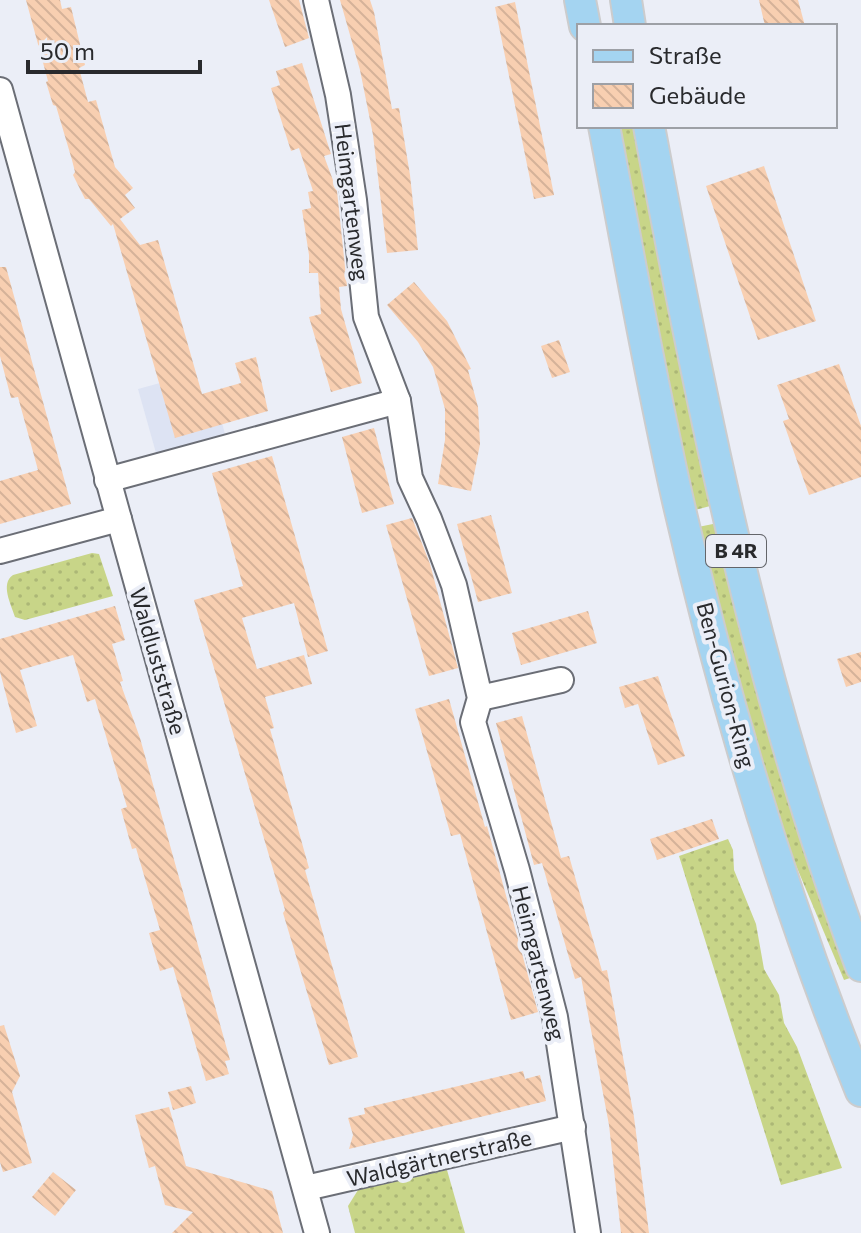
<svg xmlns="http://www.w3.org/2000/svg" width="861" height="1233" font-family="Commissioner,sans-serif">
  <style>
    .built { fill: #dde3f3 }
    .grass { fill: url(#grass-dots) }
    .building { fill: url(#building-back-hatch) }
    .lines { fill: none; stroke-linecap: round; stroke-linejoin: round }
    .minor-casing { stroke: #6b6e76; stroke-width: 28 }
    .major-casing { stroke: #cccccd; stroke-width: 34 }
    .minor { stroke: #fff; stroke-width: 24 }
    .major { stroke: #a4d4f1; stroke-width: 30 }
    .labels { text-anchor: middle; stroke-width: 8; stroke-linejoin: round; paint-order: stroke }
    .shield { fill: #ebeef7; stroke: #63656a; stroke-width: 2 }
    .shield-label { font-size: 20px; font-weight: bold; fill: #292a2d }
    .street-label { font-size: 22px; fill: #292a2d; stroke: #ebeef7 }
  </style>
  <defs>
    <pattern id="grass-dots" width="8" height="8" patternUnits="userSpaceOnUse" patternTransform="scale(2)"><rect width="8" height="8" fill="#c8d588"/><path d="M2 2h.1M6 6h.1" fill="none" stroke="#acb776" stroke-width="1.8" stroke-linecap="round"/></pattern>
    <pattern id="building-back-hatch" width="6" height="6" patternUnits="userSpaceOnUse" patternTransform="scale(2)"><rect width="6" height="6" fill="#f8cfb1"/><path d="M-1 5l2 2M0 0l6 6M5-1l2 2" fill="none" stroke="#d5b299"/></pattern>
  </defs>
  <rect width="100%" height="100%" fill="#ebeef7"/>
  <path class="built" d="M193,374L203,408L217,405L225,434L156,453L138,389Z"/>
  <g class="grass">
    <path d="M618,126H637L714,505L695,510Z"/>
    <path d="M718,523L853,977L844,980L787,844L762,766L698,527Z"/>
    <path d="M92,553L99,554L113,596L25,620L15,617C11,604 0,584 13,575Z"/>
    <path d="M728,839L733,850L734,870L756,924L764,969L779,995L784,1023L797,1047L842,1168L781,1185L679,856Z"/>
    <path d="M447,1170L465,1233H355L348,1206L358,1190Z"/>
  </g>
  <g class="building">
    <path d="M26,0H60L62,9L71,7L85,65L79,68L88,102L96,100L115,167L133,188L125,195L135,208L120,219L140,245L158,240L202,394L241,383L235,363L256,357L268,411L175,438L113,224L111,226L89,199H85L73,175L75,172L72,160L56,106L53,105L46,82L48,81Z"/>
    <path d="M269,0H299L309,38L285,47Z"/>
    <path d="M340,0H370L374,12L392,109L399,108L410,175L418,250L387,253L373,135L360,70Z"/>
    <path d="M759,0H798L805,26H765Z"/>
    <path d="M515,2L554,195L534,199L495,7Z"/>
    <path d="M302,63L331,154L324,156L337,191L347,286L339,287L341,309L362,383L331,392L309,317L321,314L318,273H309V255L302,210L311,208L308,192L313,191L299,148L291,151L271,88L280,85L276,71Z"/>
    <path d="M764,166L816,321L758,340L706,186Z"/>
    <path d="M0,267H6L71,504L0,524V481L38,470L18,397L11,398L0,356Z"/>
    <path d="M414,282L447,321L471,369L468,370L478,407L480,444L471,491L438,484L445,440V409L433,367L418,342L387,305Z"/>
    <path d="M559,340L570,372L552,378L541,346Z"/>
    <path d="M839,364L861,426V477L809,495L783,421L789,419L777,385Z"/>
    <path d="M374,428L394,504L362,513L342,437Z"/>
    <path d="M272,456L328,651L308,657L294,603L242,618L257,669L304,655L312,684L265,697L274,728L270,729L309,868L305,870L358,1057L329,1065L283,913L285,910L194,600L243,586L212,473Z"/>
    <path d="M491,515L512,593L478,602L457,524Z"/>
    <path d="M412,518L430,564L458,668L429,676L386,525Z"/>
    <path d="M115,606L125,640L112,644L123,681L120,682L140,738L230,1060L225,1061L229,1074L206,1081L173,967L160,971L149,933L160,930L136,848L132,849L121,809L127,807L95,699L87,702L73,655L20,670L37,726L16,733L0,672V639Z"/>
    <path d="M588,611L597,643L521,665L512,633Z"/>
    <path d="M861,652V682L846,687L837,659Z"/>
    <path d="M658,676L685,756L658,765L638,704L625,708L619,687Z"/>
    <path d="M449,699L485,827L487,826L538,1012L511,1020L460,834L451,836L415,709Z"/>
    <path d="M522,716L561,858L569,856L602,971L607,970L634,1117L649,1233H621L609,1125L581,977L575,979L542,863L534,865L496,723Z"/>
    <path d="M712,819L719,839L657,860L650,839Z"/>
    <path d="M4,1025L20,1076L12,1092L32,1163L3,1172L0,1162V1026Z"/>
    <path d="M523,1071L525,1079L540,1075L546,1101L349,1149L353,1135L348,1118L365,1114L364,1108Z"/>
    <path d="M191,1086L196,1103L173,1110L168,1092Z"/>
    <path d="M169,1107L186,1166L272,1191L283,1233H172L193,1212L165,1205L155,1166L149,1168L135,1115Z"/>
    <path d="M53,1172L76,1190L55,1216L32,1197Z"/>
  </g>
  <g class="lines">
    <g class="minor-casing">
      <g id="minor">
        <path d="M316,0L338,95L354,200L366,317L398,401L410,478L429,519L454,585L480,698L473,722L517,870L555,1017L588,1233"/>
        <path d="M0,90L317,1233"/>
        <path d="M107,480L398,401"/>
        <path d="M0,551L119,519"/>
        <path d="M480,698L561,680"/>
        <path d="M306,1188L573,1127"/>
      </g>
    </g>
    <g class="major-casing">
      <g id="major">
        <path d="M580,0L585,26"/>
        <path d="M626,0L630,26"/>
        <path d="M604,126C628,251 650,377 678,501C724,701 783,900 861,1091"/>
        <path d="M649,126C702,410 759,695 861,966"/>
      </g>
    </g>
    <use href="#minor" class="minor"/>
    <use href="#major" class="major"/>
  </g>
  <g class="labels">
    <rect class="shield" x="706" y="535" width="60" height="32" rx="6"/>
    <g class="shield-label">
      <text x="736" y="558">B 4R</text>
    </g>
    <g class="street-label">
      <text transform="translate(352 202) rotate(83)" y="8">Heimgartenweg</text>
      <text transform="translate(158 661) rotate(74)" y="8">Waldluststraße</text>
      <text transform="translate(726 685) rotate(75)" y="8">Ben-Gurion-Ring</text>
      <text transform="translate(539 963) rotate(76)" y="8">Heimgartenweg</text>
      <text transform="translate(439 1158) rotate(-13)" y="8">Waldgärtnerstraße</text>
    </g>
  </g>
  <rect x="577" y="24" width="260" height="104" fill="#ebeef7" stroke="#9da0a6" stroke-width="2"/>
  <rect x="593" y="50" width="40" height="12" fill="#a4d4f1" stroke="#9da0a6" stroke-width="2"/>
  <text x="649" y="64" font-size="24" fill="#292a2d">Straße</text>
  <rect x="593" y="84" width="40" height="24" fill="url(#building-back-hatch)" stroke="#9da0a6" stroke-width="2"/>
  <text x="649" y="104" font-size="24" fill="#292a2d">Gebäude</text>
  <path d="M28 60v12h172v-12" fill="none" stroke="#292a2d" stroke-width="4"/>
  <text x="40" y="60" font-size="24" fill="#292a2d" stroke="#ebeef7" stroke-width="6" paint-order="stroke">50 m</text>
</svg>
